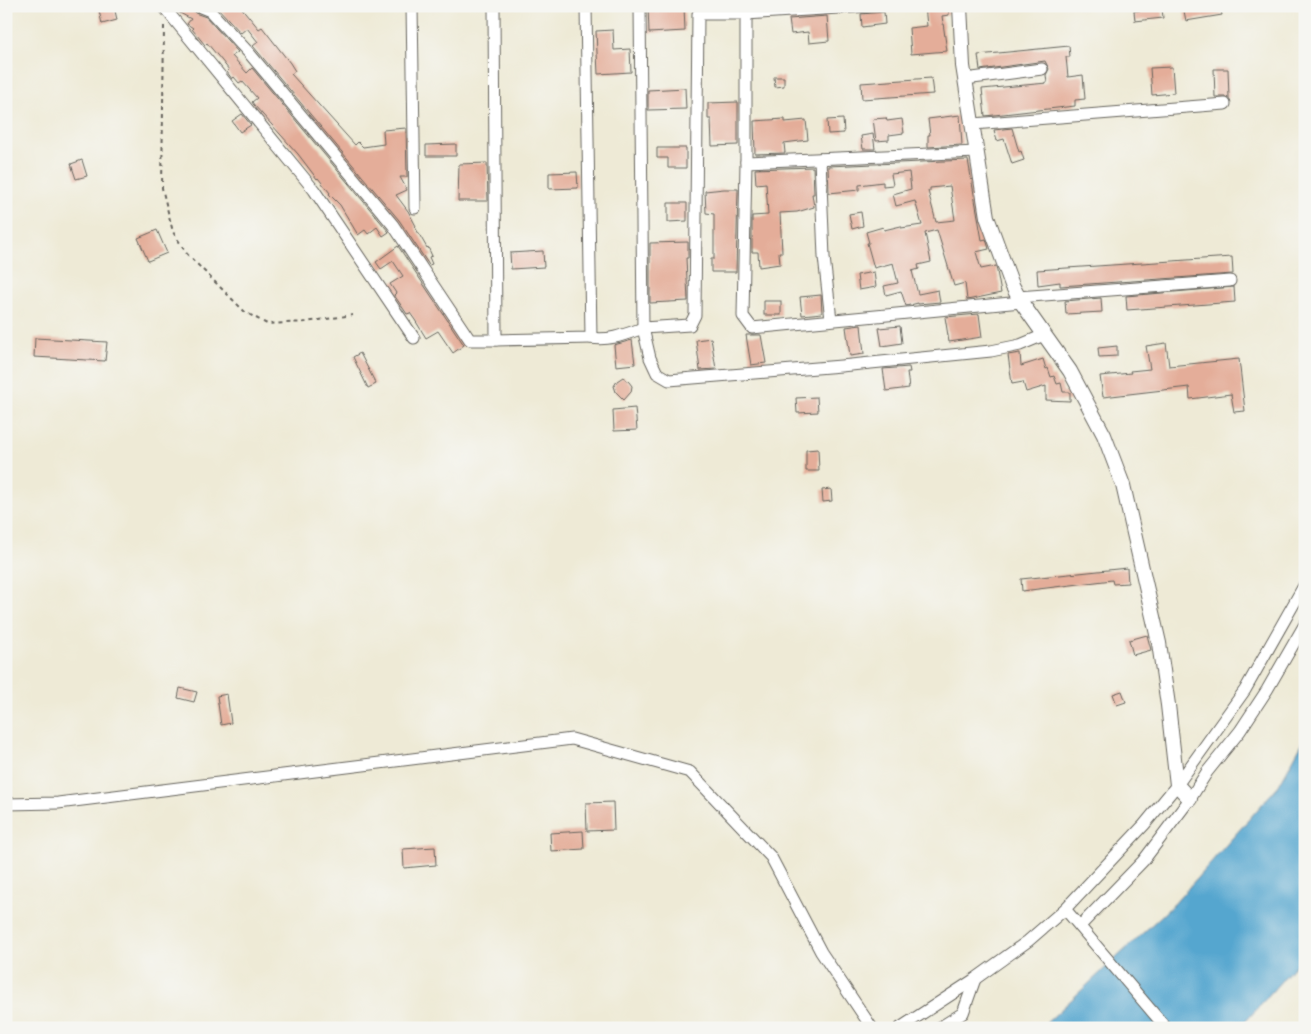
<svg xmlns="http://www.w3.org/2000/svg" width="1311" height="1034" font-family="Mali,sans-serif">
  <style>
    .water { fill: #55a6cf; stroke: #386176 }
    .building { fill: #e4ad99; fill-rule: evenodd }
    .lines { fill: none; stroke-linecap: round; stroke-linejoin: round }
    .minor-casing { stroke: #66645d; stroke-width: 13 }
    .tertiary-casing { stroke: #66645d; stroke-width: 16 }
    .path { stroke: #66645d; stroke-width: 2; stroke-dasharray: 4 4; stroke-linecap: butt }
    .minor { stroke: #fff; stroke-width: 11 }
    .tertiary { stroke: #fff; stroke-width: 14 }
  </style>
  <rect width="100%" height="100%" fill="#f6f6f2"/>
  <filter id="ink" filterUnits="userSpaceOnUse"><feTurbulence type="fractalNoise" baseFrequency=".02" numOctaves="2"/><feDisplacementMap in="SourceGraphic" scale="10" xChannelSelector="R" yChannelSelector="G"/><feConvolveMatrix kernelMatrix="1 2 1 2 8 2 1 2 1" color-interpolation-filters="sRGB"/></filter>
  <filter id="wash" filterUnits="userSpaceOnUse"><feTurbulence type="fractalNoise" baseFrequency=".0096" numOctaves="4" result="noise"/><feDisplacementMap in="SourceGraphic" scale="20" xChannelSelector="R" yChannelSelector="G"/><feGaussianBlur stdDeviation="1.12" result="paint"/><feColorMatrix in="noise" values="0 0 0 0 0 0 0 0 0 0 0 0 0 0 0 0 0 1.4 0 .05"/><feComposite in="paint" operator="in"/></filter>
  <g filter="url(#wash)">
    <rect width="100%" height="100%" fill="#eeead6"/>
    <path class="water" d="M1305,738V954L1240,1028H1041L1175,903L1279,785Z"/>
    <g id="blocks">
      <g class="building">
        <path d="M98,6H114L117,20L102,24Z"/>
        <path d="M173,6H191L195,13L206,17L238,52L232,56L247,73L252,68L389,232L383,236L377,227L368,234L365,230L358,235L340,205L329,194L330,193L318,178L317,179L298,154L254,105L252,102L257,98L242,81L239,83L234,77L232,79L227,72L229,70L222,61L207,43L205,45L192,29L193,28L187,24L191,19L178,12Z"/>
        <path d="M216,6H240L259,29L262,27L290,63L295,71L291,74L355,145L358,142L363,147L384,144L383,130L406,128L407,177H400L407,190L396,195L408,211L416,226L415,227L427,248L428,247L432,256L429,257L432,264L429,265L399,220L253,46L258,42L247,28L241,33Z"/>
        <path d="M648,6H684L685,31L649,33Z"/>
        <path d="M925,6H948L949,15L942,16L947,51L911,54L909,28L927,26Z"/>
        <path d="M1183,6H1220L1222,15L1186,21Z"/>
        <path d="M1162,8L1163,18L1135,21L1134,11Z"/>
        <path d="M884,12L885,24L862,27L861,14Z"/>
        <path d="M827,16L829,41L809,43L808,32L791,34L789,19Z"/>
        <path d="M613,30L614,50L630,49L631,72L598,74L596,31Z"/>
        <path d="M1069,46L1070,57H1066L1068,77L1083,75L1085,99L1075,100V106L985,116L982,89L1047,83L1046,75L1049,69L1045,61L980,70L978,55Z"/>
        <path d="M1172,67L1174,93L1152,95L1150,68Z"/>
        <path d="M1214,69H1228L1229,98L1225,97H1215Z"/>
        <path d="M774,77H784V86L775,87Z"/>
        <path d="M931,78L933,94L862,99L861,83Z"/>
        <path d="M685,88L686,109L648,110V90Z"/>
        <path d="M738,102V145L712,146L711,119H708V103Z"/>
        <path d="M242,114L251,125L240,132L232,121Z"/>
        <path d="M960,115L962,145L928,147V135H930L928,119Z"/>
        <path d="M886,118L887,121L902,119L904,133L889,135V140L876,141L873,119Z"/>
        <path d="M785,119V122L806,120L808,140L784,143L785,153L755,154L754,121Z"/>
        <path d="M843,119L844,133L828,134L827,120Z"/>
        <path d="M1012,128L1019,152L1021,151L1024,160L1012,164L1004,139L997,141L994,130Z"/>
        <path d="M873,134L875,149H863L861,136Z"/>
        <path d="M456,144V156H426V145Z"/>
        <path d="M657,148H686V168H668V158H657Z"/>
        <path d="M82,160L87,176L76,179L71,164Z"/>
        <path d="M968,160L982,240L986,239L989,249L976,252L981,269L996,266L1001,293L967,300L965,283L954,286L937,230L925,233L931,262L918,265L919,269L912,271L918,294L938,290L940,302L918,304V303L906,306L901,291L886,295L884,286L898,283L893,263L874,268L867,243H869L866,232L883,227L884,230L901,226V228L922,225L915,201L896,206L893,194L911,189L909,172L891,174L893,185L883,186V182L859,185V190L829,193L828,166ZM950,186L955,220L936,222L928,191H930V188Z"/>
        <path d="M487,163L488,201H458L459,164Z"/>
        <path d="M813,167L814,194H812L814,207L797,212L780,213L782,252H779L780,264L759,267L758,252H752V216L768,215L766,183L756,184L755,169Z"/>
        <path d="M577,172L578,188L549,189V173Z"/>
        <path d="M724,189H738L736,272H711V259H714V214L706,213L705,191Z"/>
        <path d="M668,203H687V221L668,222Z"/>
        <path d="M861,212L863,226L852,229L849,214Z"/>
        <path d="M157,230L167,253L148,261L138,238Z"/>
        <path d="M688,242V258H686L688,301L650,303V243Z"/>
        <path d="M398,246L464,345L453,353L438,331L426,338L415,320L410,313L407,314L394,295L396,293L390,284L403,276L393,261L381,269L376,262Z"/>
        <path d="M543,251L544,267L511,269L510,253Z"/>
        <path d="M1232,257L1233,274L1060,286V282L1038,285L1037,270Z"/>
        <path d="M874,272L876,287L859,290L857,275Z"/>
        <path d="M1234,287L1235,302L1127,310L1126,296Z"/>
        <path d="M821,295L822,313L802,315L800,297Z"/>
        <path d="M1101,298L1102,312L1066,314L1065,301Z"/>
        <rect x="764" y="301" width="17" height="14"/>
        <path d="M979,314L982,337L949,342L945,317Z"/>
        <path d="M861,325L864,354L850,356L846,327Z"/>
        <path d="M900,326L902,343L882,346L879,328Z"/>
        <path d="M746,335H761L766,363L751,365Z"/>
        <path d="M35,338L107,342L105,361L34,357Z"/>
        <path d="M711,338L716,369L700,370L696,340Z"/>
        <path d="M632,340L635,364L616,366L614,345Z"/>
        <path d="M1166,343L1169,366L1239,359L1245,411L1234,412L1231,394L1190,399L1189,387L1103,397L1100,376L1131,373L1130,371L1150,369L1146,346Z"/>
        <path d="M1117,346V356L1099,357L1098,348Z"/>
        <path d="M360,353L376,384L368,388L353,357Z"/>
        <path d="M1020,353L1021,366L1043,359L1046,369L1048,368L1051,377L1054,376L1057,384L1061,383L1063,392H1070V401L1046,400V386L1026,392L1023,382L1012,384L1008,355Z"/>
        <path d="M909,367L910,372H907L909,388L886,391L883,369Z"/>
        <path d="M623,377L629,382L632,386L631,392L624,400L616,392L614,386L617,381Z"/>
        <path d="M817,397L818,412L797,413L796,398Z"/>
        <path d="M635,408L637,430L614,431L613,410Z"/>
        <path d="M818,449L819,471H806V450Z"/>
        <path d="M831,489L832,501L823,502L822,490Z"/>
        <path d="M1127,568L1128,583L1113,584L1112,580L1022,591L1021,579Z"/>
        <path d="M1147,635L1151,650L1133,655L1129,640Z"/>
        <path d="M180,688L197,692L194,702L178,698Z"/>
        <path d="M1122,691L1126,702L1117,705L1113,694Z"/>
        <path d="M227,694L231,723L221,725L217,696Z"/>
        <path d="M613,802L614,830L587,831L586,803Z"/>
        <path d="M583,831L584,849L551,851L550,833Z"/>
        <path d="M435,847L436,865L404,868L403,849Z"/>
      </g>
    </g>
  </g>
  <g filter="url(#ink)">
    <use href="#blocks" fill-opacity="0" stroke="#66645d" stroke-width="1"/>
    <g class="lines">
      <g class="minor-casing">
        <g id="minor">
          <path d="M163,6L314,190L414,338"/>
          <path d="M198,6L210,11L249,53L393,225L470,340H496"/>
          <path d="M412,6L415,208"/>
          <path d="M494,6L496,340L591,338L586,6"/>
          <path d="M640,6L643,328L690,325L695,315L698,14H746V162L743,316L752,328L1021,302"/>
          <path d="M746,14L870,6"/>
          <path d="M965,79L1042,69"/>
          <path d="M973,124L1225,104"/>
          <path d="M820,159L824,257L831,320"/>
          <path d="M746,162L977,152"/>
          <path d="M1018,297L1230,281"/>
          <path d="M591,338C610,341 626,334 643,328L650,358L657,373L669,380L841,366L991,351L1020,345L1044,335"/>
          <path d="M6,804L58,803L572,739L690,772L771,857L821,952L872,1028"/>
          <path d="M1065,909L1166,1028"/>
          <path d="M1080,926L1143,861L1190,799L1207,772L1240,731L1267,690L1305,624"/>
          <path d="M900,1028L975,979L1028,941L1065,909L1144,825L1177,785L1245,690L1305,584"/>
          <path d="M939,1028L963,1013L975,979"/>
        </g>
      </g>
      <g class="tertiary-casing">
        <path id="tertiary" d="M960,6L963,66L987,217L1012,285L1021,302L1070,371L1104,435L1123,485L1159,643L1168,705L1177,785L1190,799"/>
      </g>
      <g class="path">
        <path d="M164,26L162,188L173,232L187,254L245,312L267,324L306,322L353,315"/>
        <path d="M1293,1028L1305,1015"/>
      </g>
      <use href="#minor" class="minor"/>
      <use href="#tertiary" class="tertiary"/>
    </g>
  </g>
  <rect width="1311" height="1034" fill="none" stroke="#f6f6f2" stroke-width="25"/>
</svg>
